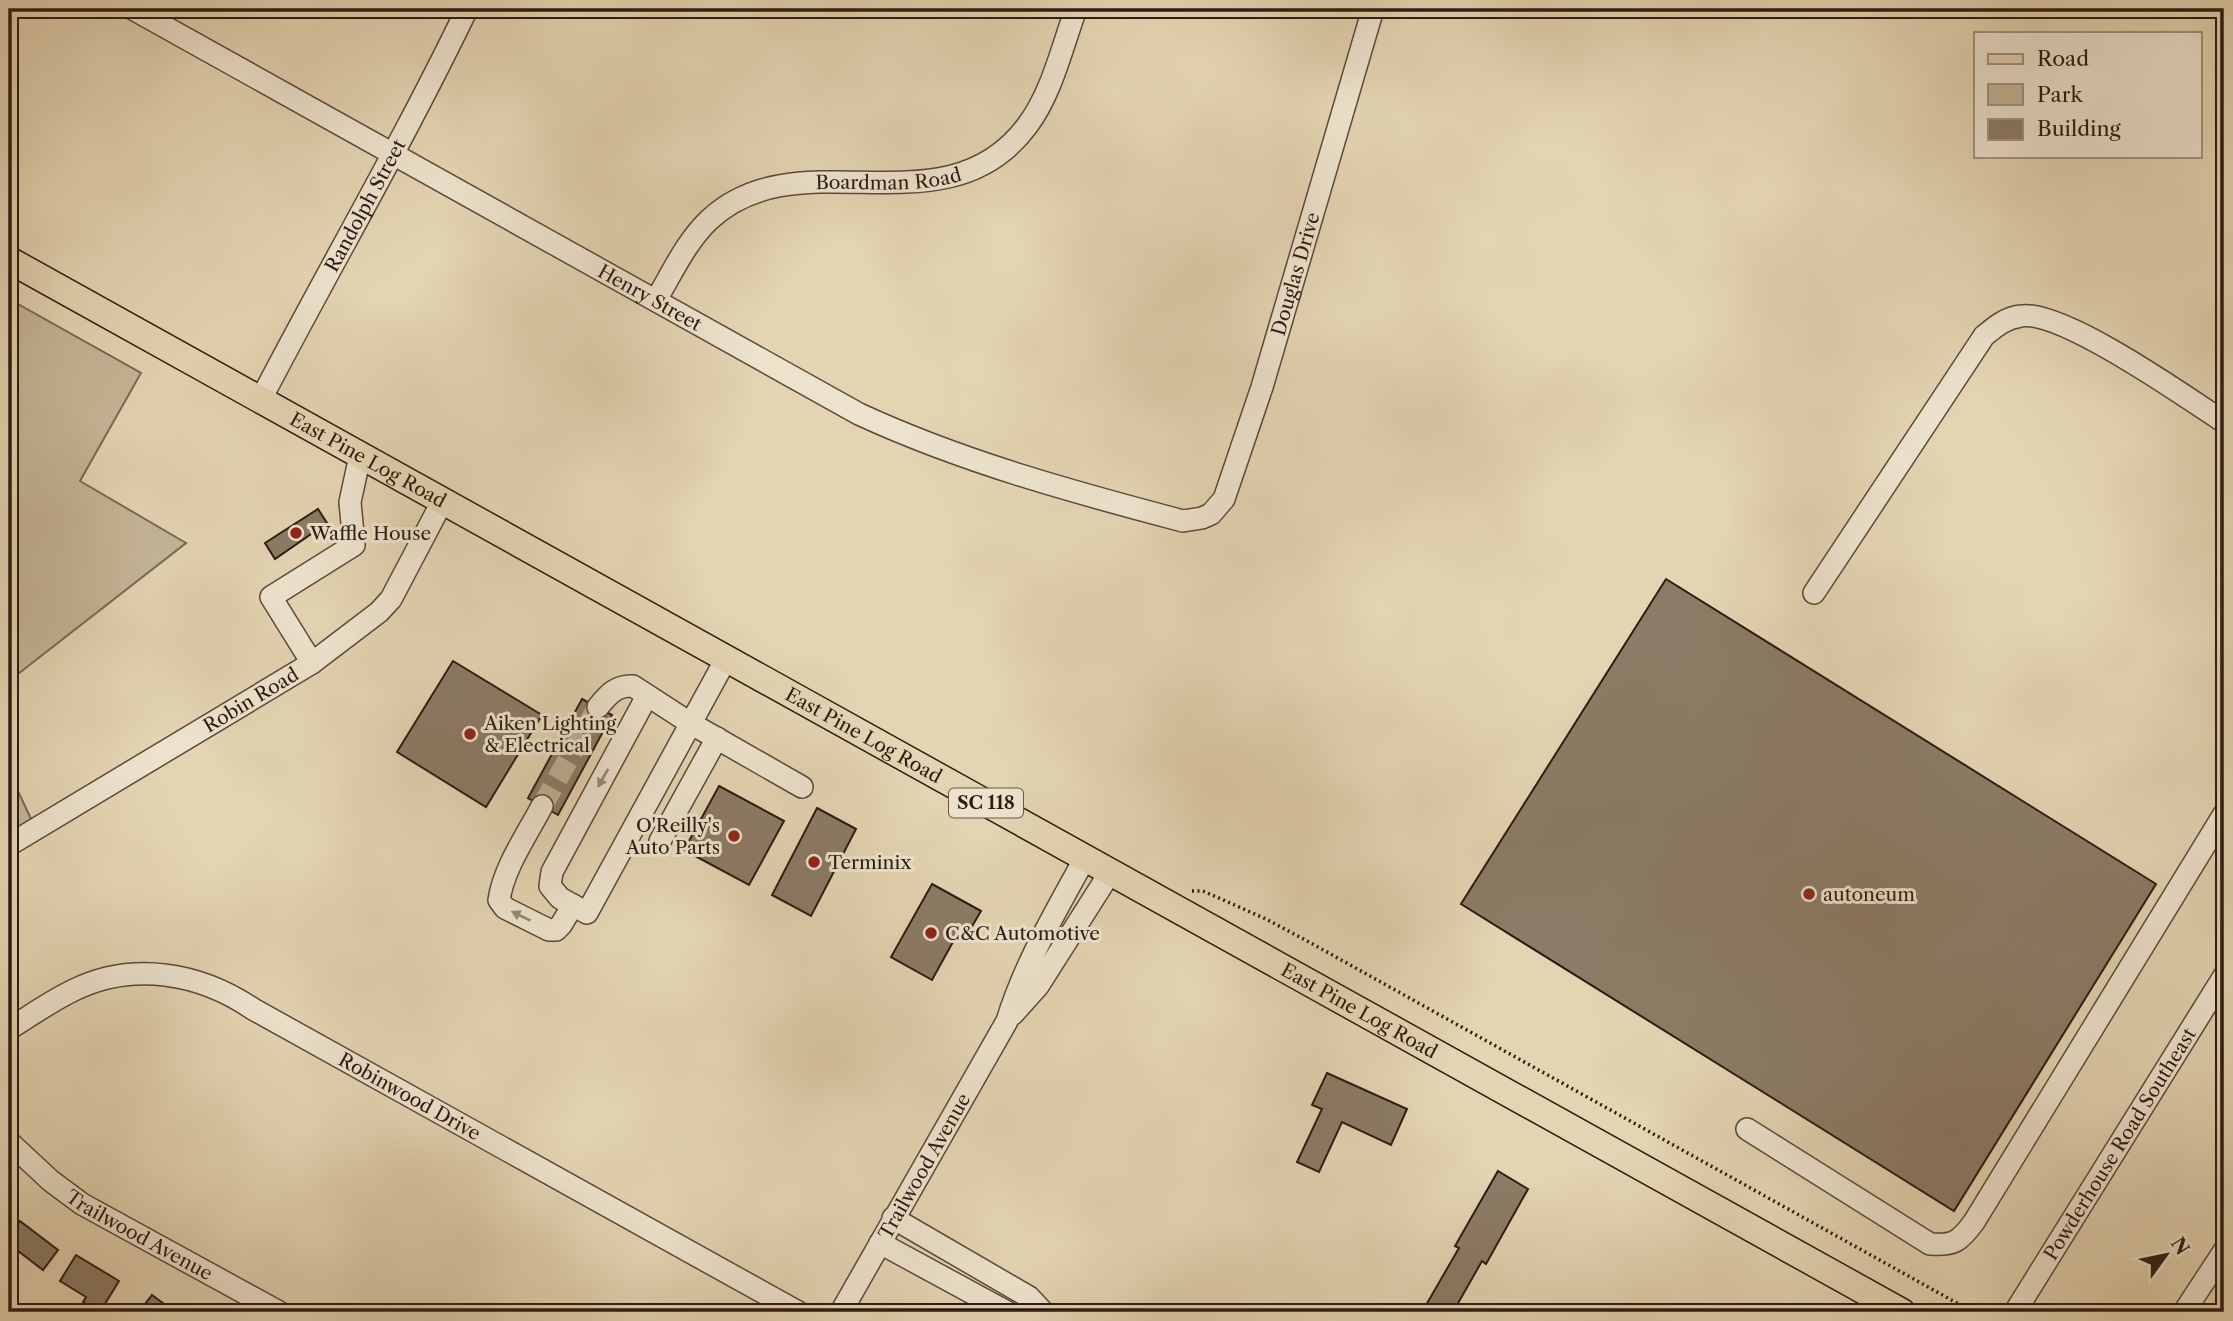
<svg xmlns="http://www.w3.org/2000/svg" width="2233" height="1321" font-family="'Libre Caslon Text',serif">
  <style>
    .green { fill: #c5b597; stroke: #786855; stroke-width: 2 }
    .building { fill: #8c7b66; stroke: #2c1b13; stroke-width: 2 }
    .lines { fill: none; stroke-linecap: round; stroke-linejoin: round }
    .minor-tunnel { stroke: #bfaf92; stroke-width: 21; stroke-dasharray: 21 10; stroke-linecap: butt }
    .minor-casing { stroke: #5a493b; stroke-width: 24 }
    .major-casing { stroke: #2c1b13; stroke-width: 29 }
    .path { stroke: #2c1b13; stroke-width: 3.5; stroke-dasharray: 2 3.5; stroke-linecap: butt }
    .minor { stroke: #ede3cd; stroke-width: 21 }
    .major { stroke: #e4d4b2; stroke-width: 26 }
    .oneway { fill: #968979 }
    .poi-dot { fill: #8f2418; stroke: #ede3cd; stroke-width: 2.5 }
    .labels { text-anchor: middle; stroke-width: 6; stroke-linejoin: round; paint-order: stroke }
    .shield { fill: #ede3cd; stroke: #66574b; stroke-width: 2 }
    .shield-label { font-size: 18px; font-weight: bold; fill: #2c1b13 }
    .street-label { font-size: 19px; fill: #2c1b13; stroke: #ede3cd }
    .poi-label { font-size: 19px; fill: #2c1b13; stroke: #ede3cd; text-anchor: start }
  </style>
  <rect width="100%" height="100%" fill="#e4d4b2"/>
  <filter id="stains"><feTurbulence type="fractalNoise" baseFrequency=".00286" numOctaves="4"/><feColorMatrix values="0 0 0 0 .2 0 0 0 0 .09 0 0 0 0 .02 0 0 0 .5 -.17"/></filter>
  <radialGradient id="worn" r=".72"><stop offset=".6" stop-color="#630" stop-opacity="0"/><stop offset="1" stop-color="#630" stop-opacity=".3"/></radialGradient>
  <g class="green">
    <path d="M9,299L141,373L80,481L186,543L9,681Z"/>
    <path d="M9,772L32,821L9,834Z"/>
  </g>
  <g class="building">
    <path d="M318,509L327,523L275,559L265,543Z"/>
    <path d="M1666,579L2156,884L1954,1211L1461,904Z"/>
    <path d="M453,661L542,715L486,807L397,752Z"/>
    <path d="M582,699L612,715L558,815L528,798Z"/>
    <path d="M719,786L784,821L749,885L684,850Z"/>
    <path d="M817,808L856,829L811,916L772,895Z"/>
    <path d="M932,884L981,911L967,935L959,931L932,980L891,957Z"/>
    <path d="M1327,1073L1407,1109L1391,1145L1342,1122L1319,1172L1297,1162L1322,1109L1312,1105Z"/>
    <path d="M1498,1171L1528,1189L1486,1264L1482,1261L1453,1312H1422L1459,1248L1455,1246Z"/>
    <path d="M20,1221L58,1250L43,1270L9,1244V1236Z"/>
    <path d="M76,1255L119,1281L100,1312L83,1302L86,1297L60,1281Z"/>
    <path d="M152,1295L175,1312H139Z"/>
  </g>
  <g class="lines">
    <path class="minor-tunnel" d="M542,806L598,707"/>
    <g class="minor-casing">
      <g id="minor">
        <path id="s1" d="M133,9L859,414C963,462 1073,492 1183,521L1202,518L1211,514L1224,499L1262,387L1373,9"/>
        <path id="s2" d="M656,300C672,273 686,242 709,220C799,135 945,236 1027,126C1052,93 1062,47 1076,9"/>
        <path id="s3" d="M260,401C328,270 403,142 467,9"/>
        <path d="M1814,593L1984,336C1995,327 2005,318 2021,316C2061,309 2186,397 2224,422"/>
        <path d="M312,663L271,597L354,545L350,502L360,456"/>
        <path d="M647,696L552,872L550,886L560,898L587,913L726,659"/>
        <path d="M598,707C608,695 616,685 633,686L690,723L802,787"/>
        <path d="M542,806C527,835 504,867 499,900L505,908L549,930H556L561,925L573,905"/>
        <path d="M660,841L717,738"/>
        <path id="s4" d="M9,845L312,663L379,612L391,599L442,502"/>
        <path d="M1013,1014L1038,986L1111,871"/>
        <path id="s5" d="M9,1029C30,1016 51,1001 74,990C133,961 200,973 253,1009L798,1312"/>
        <path d="M1747,1129L1930,1244C1954,1246 1960,1241 1974,1222L2224,814"/>
        <path id="s6" d="M9,1142L51,1181L82,1204L279,1312"/>
        <path d="M893,1218L1029,1297L1043,1312"/>
        <path d="M880,1243L1007,1312"/>
        <path id="s7" d="M841,1312L1007,1021C1025,963 1056,911 1085,858"/>
        <path id="s8" d="M2015,1312L2224,976"/>
        <path d="M2184,1312L2224,1251"/>
      </g>
    </g>
    <g class="major-casing">
      <g id="major">
        <path id="s9" d="M9,260L1902,1312"/>
      </g>
    </g>
    <path class="path" d="M1192,891H1203L1266,919L1309,942L1973,1312"/>
    <use href="#minor" class="minor"/>
    <use href="#major" class="major"/>
  </g>
  <defs><path id="oneway-solid" d="M-6-.8H1V-3.2L6.5 0L1 3.2V.8H-6Z" transform="scale(1.75)"/></defs>
  <g class="oneway">
    <use href="#oneway-solid" transform="translate(603 778) rotate(119)"/>
    <use href="#oneway-solid" transform="translate(521 916) rotate(-154)"/>
  </g>
  <g class="poi-dot">
    <circle cx="296" cy="533" r="7"/>
    <circle cx="470" cy="734" r="7"/>
    <circle cx="734" cy="836" r="7"/>
    <circle cx="814" cy="862" r="7"/>
    <circle cx="1809" cy="894" r="7"/>
    <circle cx="931" cy="933" r="7"/>
  </g>
  <g class="labels">
    <rect class="shield" x="949" y="788.5" width="74" height="29" rx="5"/>
    <g class="shield-label">
      <text x="986" y="809">SC 118</text>
    </g>
    <g class="street-label">
      <text dy="7" stroke="none"><textPath href="#s2" startOffset="285">Boardman Road</textPath></text>
      <text dy="7" stroke="none"><textPath href="#s3" startOffset="222">Randolph Street</textPath></text>
      <text dy="7" stroke="none"><textPath href="#s1" startOffset="1458">Douglas Drive</textPath></text>
      <text dy="7" stroke="none"><textPath href="#s1" startOffset="592">Henry Street</textPath></text>
      <text dy="7" stroke="none"><textPath href="#s9" startOffset="411">East Pine Log Road</textPath></text>
      <text dy="7" stroke="none"><textPath href="#s4" startOffset="282">Robin Road</textPath></text>
      <text dy="7" stroke="none"><textPath href="#s9" startOffset="978">East Pine Log Road</textPath></text>
      <text dy="7" stroke="none"><textPath href="#s9" startOffset="1545">East Pine Log Road</textPath></text>
      <text dy="7" stroke="none"><textPath href="#s5" startOffset="444">Robinwood Drive</textPath></text>
      <text dy="7" stroke="none"><textPath href="#s8" startOffset="198">Powderhouse Road Southeast</textPath></text>
      <text dy="7" stroke="none"><textPath href="#s7" startOffset="168">Trailwood Avenue</textPath></text>
      <text dy="7" stroke="none"><textPath href="#s6" startOffset="161">Trailwood Avenue</textPath></text>
    </g>
    <g class="poi-label">
      <text x="310" y="540">Waffle House</text>
      <text x="484" y="730">Aiken Lighting<tspan x="484" dy="22">&amp; Electrical</tspan></text>
      <text x="720" y="832" text-anchor="end">O'Reilly's<tspan x="720" dy="22">Auto Parts</tspan></text>
      <text x="828" y="869">Terminix</text>
      <text x="1823" y="901">autoneum</text>
      <text x="945" y="940">C&amp;C Automotive</text>
    </g>
  </g>
  <rect width="2233" height="1321" fill="none" stroke="#e4d4b2" stroke-width="35"/>
  <rect x="10" y="10" width="2212" height="1300" fill="none" stroke="#2c1b13" stroke-width="3.5"/>
  <rect x="18" y="18" width="2198" height="1286" fill="none" stroke="#2c1b13" stroke-width="2"/>
  <rect x="1974" y="32" width="228" height="126" fill="#ede3cd" stroke="#a09383" stroke-width="2"/>
  <rect x="1988" y="54" width="35" height="10" fill="#e4d4b2" stroke="#a09383" stroke-width="2"/>
  <text x="2037" y="66" font-size="21" fill="#2c1b13">Road</text>
  <rect x="1988" y="84" width="35" height="21" fill="#c5b597" stroke="#a09383" stroke-width="2"/>
  <text x="2037" y="102" font-size="21" fill="#2c1b13">Park</text>
  <rect x="1988" y="119" width="35" height="21" fill="#8c7b66" stroke="#a09383" stroke-width="2"/>
  <text x="2037" y="136" font-size="21" fill="#2c1b13">Building</text>
  <g transform="translate(2166 1255) rotate(57)" stroke="#ede3cd" stroke-width="5" paint-order="stroke">
  <path d="M0-5L12 26L0 18L-12 26Z" fill="#2c1b13"/>
  <text y="-10" font-size="19" font-weight="bold" text-anchor="middle" fill="#2c1b13">N</text>
  </g>
  <rect width="100%" height="100%" filter="url(#stains)"/>
  <rect width="100%" height="100%" fill="url(#worn)"/>
</svg>
